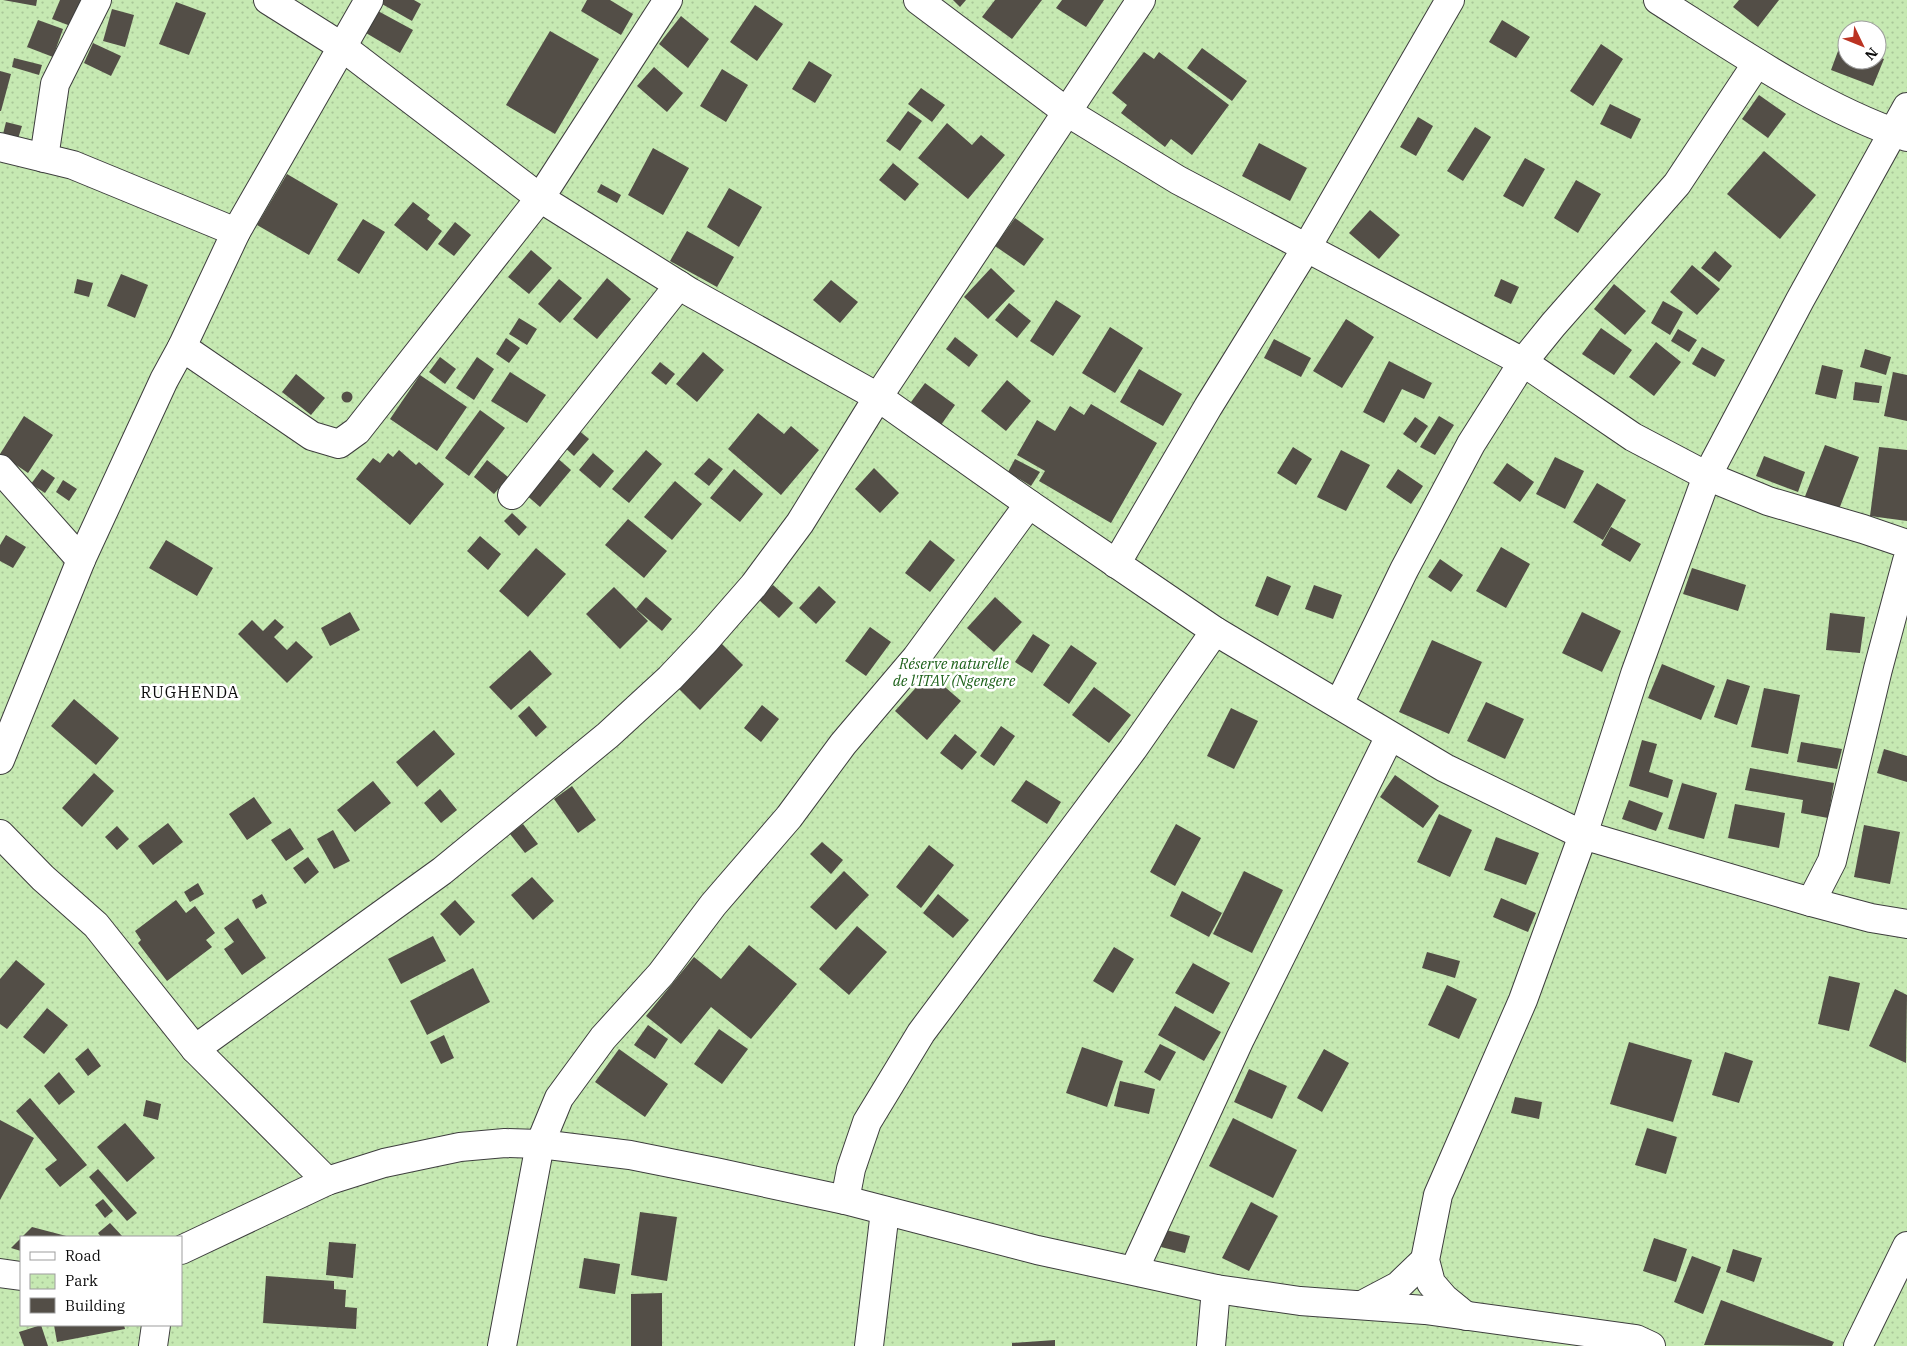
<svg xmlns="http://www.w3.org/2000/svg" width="1907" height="1346" font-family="'IBM Plex Serif',serif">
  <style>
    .park { fill: url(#park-dots); fill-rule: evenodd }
    .building { fill: #534e47 }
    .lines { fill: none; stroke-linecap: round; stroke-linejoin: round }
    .minor-casing { stroke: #3e3e3e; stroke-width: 30 }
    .minor { stroke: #fff; stroke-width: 28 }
    .labels { text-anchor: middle; stroke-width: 5; stroke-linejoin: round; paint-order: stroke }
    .park-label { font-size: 15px; font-style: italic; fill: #1e621b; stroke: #fff }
    .neighbourhood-label { font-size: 16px; letter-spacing: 1px; fill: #0b0b0b; stroke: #fff }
  </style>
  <defs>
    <pattern id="park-dots" width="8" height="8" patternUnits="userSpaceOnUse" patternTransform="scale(1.25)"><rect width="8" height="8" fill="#c6e9b2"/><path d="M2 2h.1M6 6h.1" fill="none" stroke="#a9c698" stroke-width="1.8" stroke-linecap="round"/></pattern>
  </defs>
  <rect width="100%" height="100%" fill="#fffee8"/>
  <path class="park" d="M0,0H1907V1346H0ZM1847,30H1877V60H1847ZM21,1237H181V1325H21Z"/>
  <g class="building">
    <path d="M3,0H37L36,6Z"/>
    <path d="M60,0H87L76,28L52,19Z"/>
    <path d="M384,0H414L421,4L412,21L382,4Z"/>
    <path d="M587,0H610L633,14L621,35L581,11Z"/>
    <path d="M953,0H966L960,7Z"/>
    <path d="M995,0H1042L1012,39L982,17Z"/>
    <path d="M1062,0H1104L1086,27L1056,8Z"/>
    <path d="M1739,0H1779L1758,27L1733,7Z"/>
    <path d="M176,2L206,13L189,55L159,44Z"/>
    <path d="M755,5L783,24L757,61L730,42Z"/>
    <path d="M112,9L134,15L125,47L103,41Z"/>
    <path d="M378,11L413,30L400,53L366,33Z"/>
    <path d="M681,16L709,39L688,68L659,44Z"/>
    <path d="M38,20L63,29L53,57L27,47Z"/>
    <path d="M1502,20L1530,37L1516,58L1489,42Z"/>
    <path d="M550,31L599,59L555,134L506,105Z"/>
    <path d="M93,43L121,56L111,76L84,63Z"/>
    <path d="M1841,43L1847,45V60H1877V56L1884,59L1873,86L1831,70Z"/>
    <path d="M1601,44L1623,59L1593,106L1570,91Z"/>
    <path d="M1202,48L1247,81L1232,101L1187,68Z"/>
    <path d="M1144,52L1154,59L1159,52L1229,105L1192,155L1171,139L1165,147L1121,113L1127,105L1112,93Z"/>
    <path d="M14,58L42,65L39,75L12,67Z"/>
    <path d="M809,61L832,75L815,103L792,89Z"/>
    <path d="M654,67L683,93L667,112L637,86Z"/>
    <path d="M722,69L748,85L726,122L700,106Z"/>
    <path d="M0,71L11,74L1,111H0Z"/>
    <path d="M921,88L945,105L932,122L908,104Z"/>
    <path d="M1759,95L1786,114L1768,138L1742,119Z"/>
    <path d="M1610,104L1641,119L1631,139L1600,124Z"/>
    <path d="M908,111L922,121L900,151L886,141Z"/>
    <path d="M1418,117L1433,126L1416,156L1400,147Z"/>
    <path d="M6,122L22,126L17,142L2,138Z"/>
    <path d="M947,123L972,145L981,135L1005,155L968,199L918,158Z"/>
    <path d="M1475,127L1491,137L1463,181L1447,171Z"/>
    <path d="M1259,143L1307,168L1290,201L1242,176Z"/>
    <path d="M653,148L689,168L663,215L628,195Z"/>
    <path d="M1764,151L1816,195L1780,239L1727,194Z"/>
    <path d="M1525,158L1545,169L1523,207L1503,196Z"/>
    <path d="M893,163L919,184L905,201L879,180Z"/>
    <path d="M287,174L338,204L309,255L257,225Z"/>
    <path d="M1576,180L1601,194L1578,233L1554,218Z"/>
    <path d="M601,184L621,195L617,203L597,192Z"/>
    <path d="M729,188L762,207L739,247L707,227Z"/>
    <path d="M413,202L430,215L427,219L442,231L427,251L394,225Z"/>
    <path d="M1370,210L1400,235L1379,259L1349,233Z"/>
    <path d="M1015,218L1044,239L1024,266L995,246Z"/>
    <path d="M363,219L385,232L359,274L337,260Z"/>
    <path d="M455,222L471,235L454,256L438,244Z"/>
    <path d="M687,231L734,257L717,287L670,261Z"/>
    <path d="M531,250L552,268L529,294L508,277Z"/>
    <path d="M1715,251L1732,266L1719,282L1701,268Z"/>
    <path d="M1692,265L1720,289L1697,315L1670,292Z"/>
    <path d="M991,268L1015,291L988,319L964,297Z"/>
    <path d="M121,274L148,285L135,318L107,306Z"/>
    <path d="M607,278L631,299L597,339L573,319Z"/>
    <path d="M77,279L93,283L89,297L74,293Z"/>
    <path d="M559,279L582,298L560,323L538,304Z"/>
    <path d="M1501,279L1519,287L1511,304L1494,296Z"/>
    <path d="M831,280L858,302L840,323L813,300Z"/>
    <path d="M1614,284L1646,311L1625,335L1594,309Z"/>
    <path d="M1056,300L1081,316L1053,356L1030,341Z"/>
    <path d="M1663,301L1683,312L1670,335L1651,323Z"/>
    <path d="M1009,303L1031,321L1017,338L995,320Z"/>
    <path d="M519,318L537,329L527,345L509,334Z"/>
    <path d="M1346,319L1374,337L1342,388L1313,371Z"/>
    <path d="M1110,327L1143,348L1115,393L1082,373Z"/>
    <path d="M1601,328L1632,350L1614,375L1582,354Z"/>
    <path d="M1678,329L1697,340L1689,352L1671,341Z"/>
    <path d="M955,337L978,355L969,367L946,349Z"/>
    <path d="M506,338L520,348L509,363L496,354Z"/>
    <path d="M1274,339L1311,358L1301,377L1264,358Z"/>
    <path d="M1656,342L1681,362L1654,396L1629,377Z"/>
    <path d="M1702,347L1725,360L1715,377L1692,364Z"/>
    <path d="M1865,349L1891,357L1886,375L1860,367Z"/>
    <path d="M703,352L724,370L697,402L676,384Z"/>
    <path d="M440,357L456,369L445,384L429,372Z"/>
    <path d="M477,357L494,369L474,400L456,388Z"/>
    <path d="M1389,361L1432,383L1424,399L1402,389L1384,423L1363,412Z"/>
    <path d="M660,362L675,374L666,385L651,373Z"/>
    <path d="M1822,365L1843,370L1836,399L1815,394Z"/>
    <path d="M1139,369L1182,394L1163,426L1120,402Z"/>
    <path d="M510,372L546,395L527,423L491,401Z"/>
    <path d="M1893,372L1907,375V421L1884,416Z"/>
    <path d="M296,374L325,398L311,415L282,392Z"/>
    <path d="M420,375L467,407L437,451L390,419Z"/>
    <path d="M1007,380L1031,401L1006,431L981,411Z"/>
    <path d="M1855,382L1882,386L1879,403L1853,400Z"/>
    <path d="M925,383L955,405L941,425L911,402Z"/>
    <circle cx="347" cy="397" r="5.5"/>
    <path d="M1091,404L1157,443L1111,523L1039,481L1045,471L1017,455L1037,420L1055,431L1070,406L1084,415Z"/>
    <path d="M480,410L505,428L469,476L445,458Z"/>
    <path d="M758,413L784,434L791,426L819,450L781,495L728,449Z"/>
    <path d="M24,416L53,435L28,473L0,454Z"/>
    <path d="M1439,416L1454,425L1435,455L1420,447Z"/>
    <path d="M1415,417L1428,426L1416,443L1403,434Z"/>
    <path d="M577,429L589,439L574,456L562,445Z"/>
    <path d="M1825,445L1859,457L1838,512L1804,499Z"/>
    <path d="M1293,447L1312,459L1296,485L1277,473Z"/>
    <path d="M1879,447L1907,450V521L1870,516Z"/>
    <path d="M399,450L416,465L419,462L444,484L410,525L356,479L373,458L380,463L388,453L393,457Z"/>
    <path d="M646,450L662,464L629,503L612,489Z"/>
    <path d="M1341,450L1370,465L1346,511L1317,497Z"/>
    <path d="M593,453L614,471L600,488L579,470Z"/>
    <path d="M555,456L571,470L540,507L524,493Z"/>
    <path d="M1764,456L1805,472L1798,492L1756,476Z"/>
    <path d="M1555,457L1584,471L1565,509L1536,494Z"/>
    <path d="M709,458L723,469L709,486L694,474Z"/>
    <path d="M1015,459L1040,472L1031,486L1008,472Z"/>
    <path d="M487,460L508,477L494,494L474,477Z"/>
    <path d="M1507,463L1534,482L1520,502L1493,483Z"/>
    <path d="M874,468L899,493L880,513L855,489Z"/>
    <path d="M42,469L55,478L45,493L31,484Z"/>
    <path d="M734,469L763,494L740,522L710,498Z"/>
    <path d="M1398,469L1423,486L1411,504L1386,487Z"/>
    <path d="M63,480L77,489L69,501L56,492Z"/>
    <path d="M675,481L702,504L672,540L644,517Z"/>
    <path d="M1597,483L1626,500L1603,540L1573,522Z"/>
    <path d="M512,513L527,527L519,536L504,521Z"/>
    <path d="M628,519L667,551L644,578L605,545Z"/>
    <path d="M1611,527L1641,544L1630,562L1601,545Z"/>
    <path d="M6,535L26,547L13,568L0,561V545Z"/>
    <path d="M480,536L501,554L488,570L467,551Z"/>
    <path d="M166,540L213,568L197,596L149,568Z"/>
    <path d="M930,540L955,560L930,592L905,573Z"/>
    <path d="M1501,547L1530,564L1506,608L1476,591Z"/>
    <path d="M536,548L566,574L528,617L499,591Z"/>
    <path d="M1440,559L1463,575L1451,592L1428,577Z"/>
    <path d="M1692,568L1746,585L1738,611L1683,594Z"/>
    <path d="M1267,576L1291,586L1278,616L1255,606Z"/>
    <path d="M773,585L793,603L779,618L759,600Z"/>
    <path d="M1314,585L1342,595L1333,619L1305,609Z"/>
    <path d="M819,586L836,602L816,624L799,608Z"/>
    <path d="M614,587L648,621L620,649L586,614Z"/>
    <path d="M646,597L672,619L662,631L636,609Z"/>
    <path d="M995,597L1022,622L994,652L967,628Z"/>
    <path d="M350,612L360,630L330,646L321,628Z"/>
    <path d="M1582,612L1621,631L1602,672L1562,653Z"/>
    <path d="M1830,613L1865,617L1860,653L1826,650Z"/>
    <path d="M275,619L284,627L274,637L287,650L296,641L313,657L287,683L238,634L252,620L263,631Z"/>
    <path d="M870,627L891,642L866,676L845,661Z"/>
    <path d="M1033,634L1050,645L1032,673L1015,662Z"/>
    <path d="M1432,640L1482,662L1449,734L1399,712Z"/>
    <path d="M720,642L743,665L700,710L677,687Z"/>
    <path d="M1071,645L1097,663L1069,704L1043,685Z"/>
    <path d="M530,650L552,674L511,710L489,687Z"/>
    <path d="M1662,664L1715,686L1701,720L1648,698Z"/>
    <path d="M929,673L961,701L927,740L895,711Z"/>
    <path d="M1727,679L1750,686L1737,725L1714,717Z"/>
    <path d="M1094,687L1131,715L1109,743L1072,715Z"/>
    <path d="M1764,688L1800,695L1788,754L1751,747Z"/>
    <path d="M74,699L119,738L96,765L51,726Z"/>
    <path d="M1486,702L1524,719L1505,759L1467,741Z"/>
    <path d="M762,705L779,719L761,742L744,728Z"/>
    <path d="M529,706L547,727L536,737L518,716Z"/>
    <path d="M1231,708L1258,721L1234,769L1207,756Z"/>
    <path d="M1001,726L1015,736L994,766L980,756Z"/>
    <path d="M434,730L455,754L417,787L396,762Z"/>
    <path d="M955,734L977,752L962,770L940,753Z"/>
    <path d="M1642,740L1657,744L1649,772L1673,780L1668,798L1629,786Z"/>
    <path d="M1801,742L1842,749L1837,769L1797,762Z"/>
    <path d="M1884,749L1907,756V782L1877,773Z"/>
    <path d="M1750,768L1834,783L1828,818L1801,813L1803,800L1745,790Z"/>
    <path d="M94,773L114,791L82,827L62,808Z"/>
    <path d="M1395,775L1439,806L1423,828L1380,797Z"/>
    <path d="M1026,780L1061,802L1047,824L1011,801Z"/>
    <path d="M373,781L391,803L355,832L337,810Z"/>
    <path d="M1682,783L1717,793L1704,839L1668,829Z"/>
    <path d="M572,786L596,820L578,833L554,799Z"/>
    <path d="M440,789L457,810L441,823L424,803Z"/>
    <path d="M254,797L272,823L247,840L229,814Z"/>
    <path d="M1629,800L1663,813L1656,831L1622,819Z"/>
    <path d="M1735,804L1785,813L1779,848L1728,838Z"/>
    <path d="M1439,814L1472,830L1450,877L1417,862Z"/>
    <path d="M168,823L183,842L153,865L138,846Z"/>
    <path d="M523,824L538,844L525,853L510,834Z"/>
    <path d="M1176,824L1201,838L1175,886L1150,872Z"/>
    <path d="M1864,825L1900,832L1890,884L1854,877Z"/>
    <path d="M117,826L129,839L117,850L105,837Z"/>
    <path d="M290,828L304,849L286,861L271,840Z"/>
    <path d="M333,830L350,861L334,869L317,839Z"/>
    <path d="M1496,837L1539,853L1526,885L1484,870Z"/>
    <path d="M822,842L843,860L831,874L810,854Z"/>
    <path d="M929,845L954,865L921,908L896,887Z"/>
    <path d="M308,857L319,872L305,884L293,868Z"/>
    <path d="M844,871L869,895L836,930L810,907Z"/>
    <path d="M1244,871L1283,890L1252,953L1213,934Z"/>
    <path d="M532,877L554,901L533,920L511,895Z"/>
    <path d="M198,883L204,894L190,902L184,892Z"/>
    <path d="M1182,891L1222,913L1209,937L1170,916Z"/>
    <path d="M262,894L267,903L256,909L252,900Z"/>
    <path d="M938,894L969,920L953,938L923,913Z"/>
    <path d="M1501,898L1536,913L1528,932L1493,917Z"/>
    <path d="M176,900L186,913L195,906L215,933L206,940L212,947L167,981L138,943L141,940L135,931Z"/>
    <path d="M455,900L475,922L460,936L440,914Z"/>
    <path d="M238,918L266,958L242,975L224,949L234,942L224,928Z"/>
    <path d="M857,926L887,952L849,995L819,969Z"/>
    <path d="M433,936L446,961L401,984L388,959Z"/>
    <path d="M749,945L797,984L751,1039L711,1007L681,1044L646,1016L694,957L721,979Z"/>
    <path d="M1114,947L1134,959L1113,993L1093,981Z"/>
    <path d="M1427,952L1460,961L1455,978L1422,968Z"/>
    <path d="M16,960L45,984L7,1029L0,1024V979Z"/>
    <path d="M1193,963L1230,983L1213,1014L1175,993Z"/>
    <path d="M473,968L490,1002L427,1035L410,1001Z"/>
    <path d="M1829,976L1860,983L1849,1031L1818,1024Z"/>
    <path d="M1447,985L1477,999L1459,1039L1428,1025Z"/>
    <path d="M1895,989L1907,995L1906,1063L1869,1046Z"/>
    <path d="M1175,1006L1221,1032L1204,1061L1158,1035Z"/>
    <path d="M47,1008L68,1025L44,1054L23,1037Z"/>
    <path d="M648,1025L668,1039L655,1059L634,1045Z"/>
    <path d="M719,1029L748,1049L722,1084L694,1064Z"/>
    <path d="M444,1035L454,1058L441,1064L430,1042Z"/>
    <path d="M1629,1042L1692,1060L1673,1122L1610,1104Z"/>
    <path d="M1160,1044L1176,1052L1160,1081L1144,1072Z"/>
    <path d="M1082,1047L1123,1061L1107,1107L1066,1093Z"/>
    <path d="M88,1048L101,1066L88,1076L75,1059Z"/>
    <path d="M619,1049L668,1084L645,1117L595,1082Z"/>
    <path d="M1324,1049L1349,1063L1322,1112L1297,1098Z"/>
    <path d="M1725,1052L1753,1061L1739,1103L1712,1095Z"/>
    <path d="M1249,1069L1287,1086L1272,1119L1234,1102Z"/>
    <path d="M59,1072L75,1092L59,1105L44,1086Z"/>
    <path d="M1120,1081L1155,1089L1149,1114L1114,1106Z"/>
    <path d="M1515,1097L1542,1102L1539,1119L1511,1113Z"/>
    <path d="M30,1098L87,1165L60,1187L45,1169L57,1160L16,1111Z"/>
    <path d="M146,1100L161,1104L158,1120L143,1116Z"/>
    <path d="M1233,1118L1297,1150L1273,1198L1209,1166Z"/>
    <path d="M0,1120L34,1138L0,1200Z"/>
    <path d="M125,1123L155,1158L127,1182L97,1147Z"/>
    <path d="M1647,1128L1677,1137L1666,1174L1635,1165Z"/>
    <path d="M98,1169L137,1213L127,1221L89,1177Z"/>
    <path d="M103,1199L113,1211L105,1218L95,1205Z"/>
    <path d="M1251,1202L1278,1216L1249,1271L1222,1258Z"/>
    <path d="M640,1212L677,1217L667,1281L631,1275Z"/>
    <path d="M110,1223L123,1237H101L98,1233Z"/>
    <path d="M32,1227L70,1237H22Z"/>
    <path d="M1166,1230L1190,1236L1185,1253L1161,1247Z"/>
    <path d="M21,1238V1251L11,1248Z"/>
    <path d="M1654,1238L1687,1249L1676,1282L1643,1271Z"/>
    <path d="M329,1242L356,1244L353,1278L326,1275Z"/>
    <path d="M1733,1249L1762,1258L1754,1282L1726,1272Z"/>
    <path d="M1692,1256L1721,1267L1703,1314L1674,1302Z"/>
    <path d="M584,1258L620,1264L615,1294L579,1288Z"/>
    <path d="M266,1276L334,1281V1289L346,1290L345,1307L357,1308L356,1329L263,1323Z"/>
    <path d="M662,1293V1346H631V1294Z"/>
    <path d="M1721,1300L1834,1342L1832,1346L1704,1345Z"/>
    <path d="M41,1325L48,1346H24L19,1332Z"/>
    <path d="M54,1325H124L125,1329L57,1342Z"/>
    <path d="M1055,1340V1346H1012V1343Z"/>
  </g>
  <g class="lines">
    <g class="minor-casing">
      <g id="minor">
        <path d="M268,0L341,46L540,198L690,292L878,397L1029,504L1215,631L1445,768L1583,835L1811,902L1871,918L1907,924"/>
        <path d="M918,0L1067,112L1178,180L1523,362L1633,437L1707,476L1768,501L1863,529L1907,544"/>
        <path d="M1658,0C1735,49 1820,108 1907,137"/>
        <path d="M0,147L73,165L236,232"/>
        <path d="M44,158L55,84L97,0"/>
        <path d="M182,347L312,436L339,444L357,431L540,198L668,0"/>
        <path d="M0,469L81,560"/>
        <path d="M512,495L679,285"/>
        <path d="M1116,564L1208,407L1307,247L1450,0"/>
        <path d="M1339,704L1404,570L1471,444L1523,362L1553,325L1677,184L1757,63"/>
        <path d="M0,760L81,560L164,380L182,347L236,232L369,0"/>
        <path d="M0,834L43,878L96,925L195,1049L327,1181"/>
        <path d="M1811,902L1832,861L1878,669L1907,561"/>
        <path d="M195,1049L442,871L608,735L670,678L706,640L754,585L800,523L878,397L1141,0"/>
        <path d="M845,1200L851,1169L867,1122L921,1033L1133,749L1215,631"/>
        <path d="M181,1250L327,1181L384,1163L460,1147L505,1143L540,1144L630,1155L720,1173L845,1200L1037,1250L1216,1289L1300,1301L1425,1310L1636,1339L1651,1346"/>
        <path d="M1134,1270L1240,1039L1390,736"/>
        <path d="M0,1273L21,1276"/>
        <path d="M1362,1305L1398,1286L1425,1260"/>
        <path d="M1466,1316L1444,1298L1431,1283L1425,1260L1438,1195L1523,1000L1583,835L1635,674L1707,476L1800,300L1907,107"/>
        <path d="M153,1346L156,1325"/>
        <path d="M502,1346L540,1144L559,1098L603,1038L661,974L713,905L789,817L843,744L916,658L1029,504"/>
        <path d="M869,1346L885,1211"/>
        <path d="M1211,1346L1216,1289"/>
        <path d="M1858,1346L1907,1246"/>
      </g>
    </g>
    <use href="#minor" class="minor"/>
  </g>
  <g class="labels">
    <g class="park-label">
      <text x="954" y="669">Réserve naturelle<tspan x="954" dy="17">de l'ITAV (Ngengere</tspan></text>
    </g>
    <g class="neighbourhood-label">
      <text x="190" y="698">RUGHENDA</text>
    </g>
  </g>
  <rect x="20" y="1236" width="162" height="90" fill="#ffffff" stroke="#9d9d9d"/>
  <rect x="30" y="1252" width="25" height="8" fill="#ffffff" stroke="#9d9d9d"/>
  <text x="65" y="1261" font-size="15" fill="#0b0b0b">Road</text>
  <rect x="30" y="1274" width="25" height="15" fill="url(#park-dots)" stroke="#9d9d9d"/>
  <text x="65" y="1286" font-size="15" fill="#0b0b0b">Park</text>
  <rect x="30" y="1298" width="25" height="15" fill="#534e47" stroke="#9d9d9d"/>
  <text x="65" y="1311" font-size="15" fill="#0b0b0b">Building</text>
  <g transform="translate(1862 45) rotate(133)"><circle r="24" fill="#ffffff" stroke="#9d9d9d"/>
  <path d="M0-4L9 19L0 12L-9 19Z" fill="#bb3322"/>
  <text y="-8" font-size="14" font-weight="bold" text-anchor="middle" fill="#0b0b0b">N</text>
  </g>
</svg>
